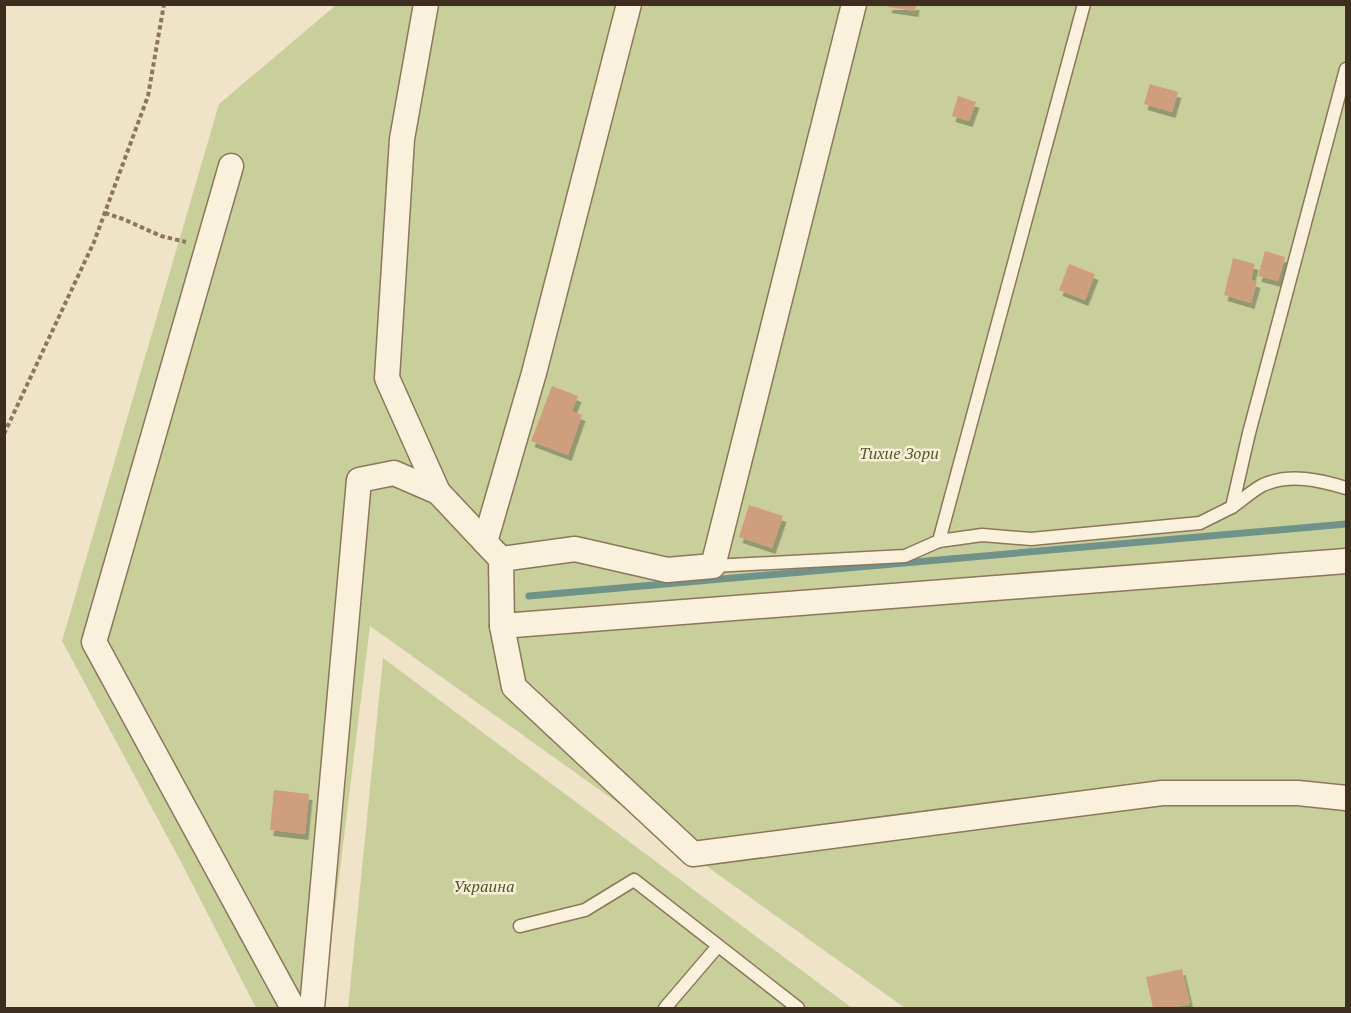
<svg xmlns="http://www.w3.org/2000/svg" width="1351" height="1013" font-family="'PT Serif',serif">
  <style>
    .green { fill: #c9cf9b }
    .lines { fill: none; stroke-linecap: round; stroke-linejoin: round }
    .stream { stroke: #6f938a; stroke-width: 7 }
    .building { fill: #cf9f7d; filter: url(#shadow) }
    .service-casing { stroke: #8d765c; stroke-width: 15 }
    .minor-casing { stroke: #8d765c; stroke-width: 27 }
    .path { stroke: #8d765c; stroke-width: 4; stroke-dasharray: 4.5 3; stroke-linecap: butt }
    .service { stroke: #faf1dc; stroke-width: 12 }
    .minor { stroke: #faf1dc; stroke-width: 24 }
    .labels { text-anchor: middle; stroke-width: 5; stroke-linejoin: round; paint-order: stroke }
    .park-label { font-size: 16px; font-style: italic; fill: #4d5a26; stroke: #f7eed8 }
  </style>
  <defs>
    <filter id="shadow"><feDropShadow dx="3.5" dy="6" stdDeviation="0" flood-color="#0004"/></filter>
  </defs>
  <rect width="100%" height="100%" fill="#f0e4c8"/>
  <g class="green">
    <path d="M336,5H1346V1008H905L370,626L323,1008H256L182,864L62,641L219,104Z"/>
    <path d="M383,658L852,1008H348Z"/>
  </g>
  <g class="lines">
    <path class="stream" d="M529,596L1346,524"/>
  </g>
  <g class="building">
    <path d="M889,4H916L915,11L888,7Z"/>
    <path d="M1150,84L1178,92L1172,112L1144,104Z"/>
    <path d="M958,96L976,102L969,121L952,116Z"/>
    <path d="M1265,251L1285,257L1278,281L1258,276Z"/>
    <path d="M1233,258L1255,264L1251,280L1257,282L1251,303L1224,295Z"/>
    <path d="M1069,264L1095,274L1085,300L1059,290Z"/>
    <path d="M552,386L578,396L572,411L582,415L568,455L531,441Z"/>
    <path d="M749,505L783,516L772,548L739,537Z"/>
    <path d="M274,790L309,794L305,834L270,830Z"/>
    <path d="M1182,969L1190,1004L1172,1008H1153L1146,977Z"/>
  </g>
  <g class="lines">
    <g class="service-casing">
      <g id="service">
        <path d="M1232,507C1242,500 1253,490 1263,485C1290,473 1320,480 1346,488"/>
        <path d="M939,541L982,535L1031,539L1200,523L1232,507L1249,433L1346,69"/>
        <path d="M713,566L905,556L939,541L1084,4"/>
        <path d="M520,926L585,910L634,880L798,1008"/>
        <path d="M665,1008L718,946"/>
      </g>
    </g>
    <g class="minor-casing">
      <g id="minor">
        <path d="M426,4L402,139L387,378L438,492L501,559L502,626"/>
        <path d="M231,166L94,642L293,1008"/>
        <path d="M485,542L534,373L629,4"/>
        <path d="M501,559L575,549L667,570L713,566L854,4"/>
        <path d="M1346,561L502,626L514,687L693,854L1162,793H1298L1346,798"/>
        <path d="M312,1008L359,480L394,473L438,492"/>
      </g>
    </g>
    <g class="path">
      <path d="M105,213L123,219L161,236L186,242"/>
      <path d="M4,434L94,242L148,96L164,4"/>
    </g>
    <use href="#service" class="service"/>
    <use href="#minor" class="minor"/>
  </g>
  <g class="labels">
    <g class="park-label">
      <text x="899" y="459">Тихие Зори</text>
      <text x="484" y="892">Украина</text>
    </g>
  </g>
  <rect width="1351" height="1013" fill="none" stroke="#3d2e20" stroke-width="12"/>
</svg>
